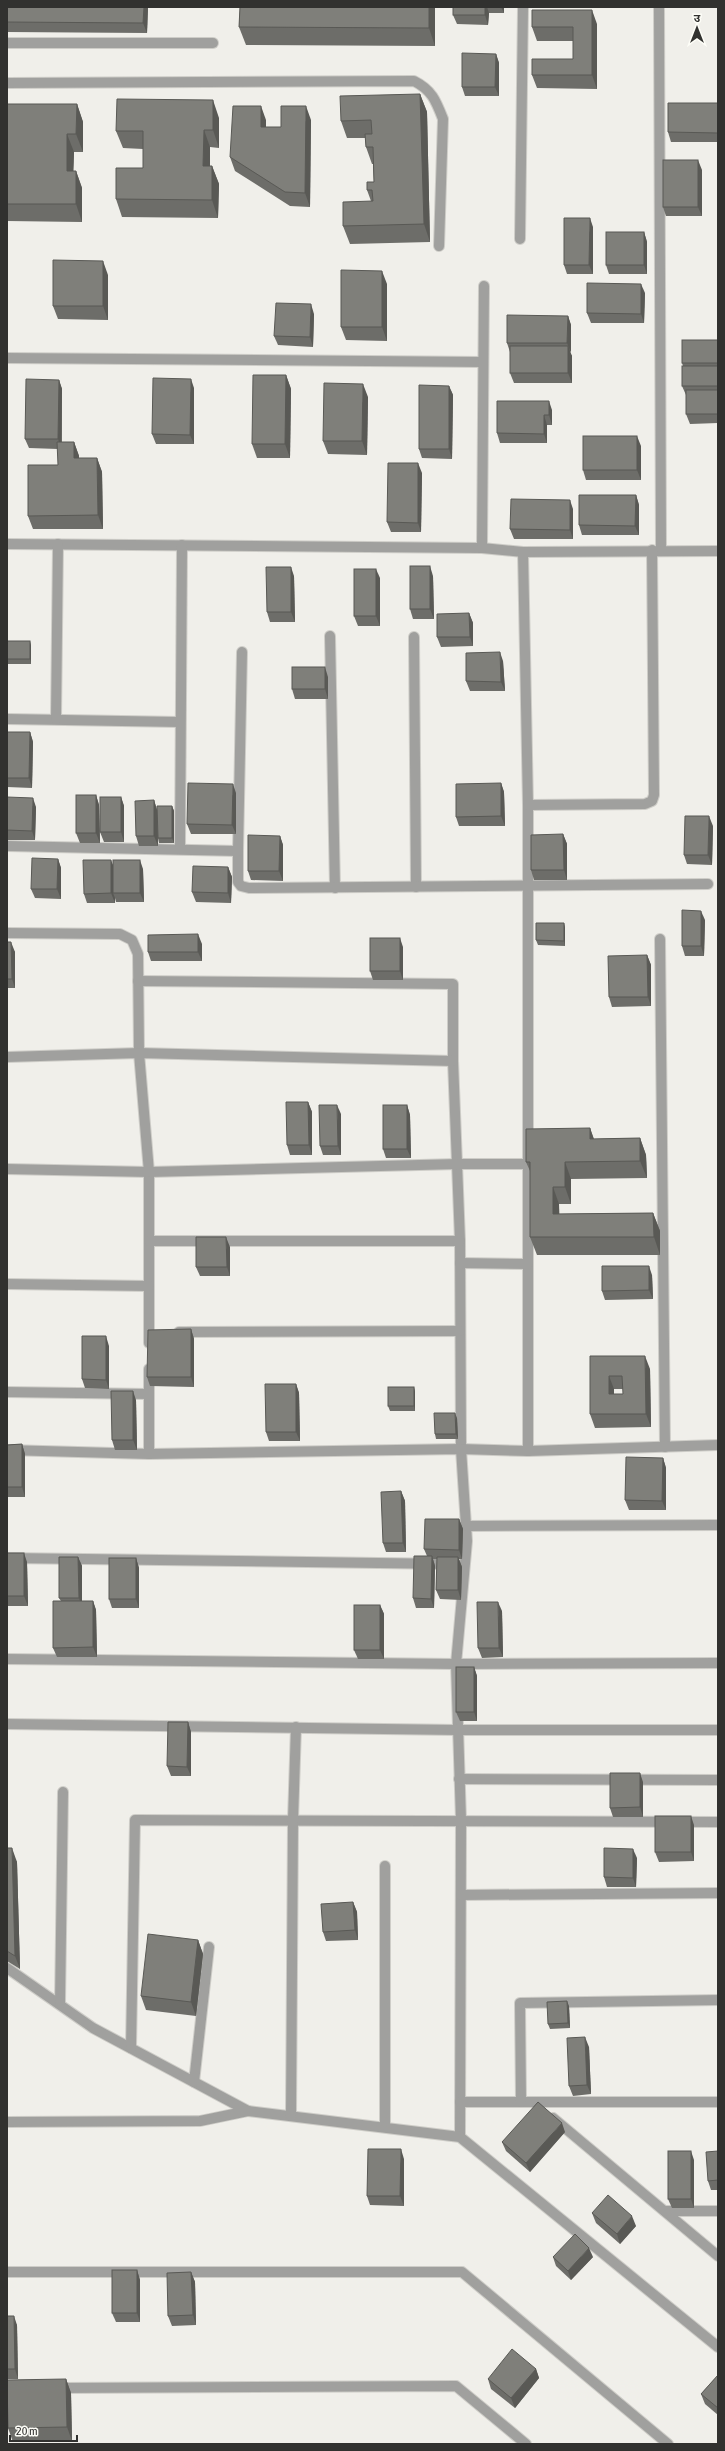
<svg xmlns="http://www.w3.org/2000/svg" width="725" height="2451" font-family="'Asap Condensed','Noto Sans Devanagari',sans-serif">
  <style>
    .lines { fill: none; stroke-linecap: round; stroke-linejoin: round }
    .lane-casing { stroke: #cecdc8; stroke-width: 12 }
    .street-casing { stroke: #cecdc8; stroke-width: 12 }
    .lane { stroke: #a0a09e; stroke-width: 10 }
    .street { stroke: #a0a09e; stroke-width: 10 }
    .wall { fill: #6d6d69; fill-rule: evenodd }
    .shaded-wall { fill: #595955 }
    .building { fill: #7f7f7a; stroke: #595955; fill-rule: evenodd }
  </style>
  <rect width="100%" height="100%" fill="#f0efea"/>
  <g class="lines">
    <g class="lane-casing">
      <path id="lane" d="M7,43H213"/>
    </g>
    <g class="street-casing">
      <g id="street">
        <path d="M659,7L661,550"/>
        <path d="M7,83L414,81C432,90 436,101 443,119L439,246"/>
        <path d="M520,239L523,7"/>
        <path d="M7,358L482,362"/>
        <path d="M7,544L482,548L523,552L718,551"/>
        <path d="M482,548L484,286"/>
        <path d="M523,552L528,805V1451"/>
        <path d="M330,636L335,888"/>
        <path d="M414,637L416,887"/>
        <path d="M242,652L238,851V882L241,886L249,888L708,884"/>
        <path d="M7,719L179,722"/>
        <path d="M56,719L58,544"/>
        <path d="M528,805L645,804L652,801L654,795L652,550"/>
        <path d="M7,846L238,851"/>
        <path d="M180,849L182,545"/>
        <path d="M7,933L120,934L132,940L138,954L139,1053L149,1172V1343"/>
        <path d="M660,939L665,1447"/>
        <path d="M138,981L453,984V1061L460,1241L461,1449L467,1541L456,1664L461,1820L460,2137"/>
        <path d="M7,1057L139,1053L453,1061"/>
        <path d="M7,1169L149,1172L458,1164H528"/>
        <path d="M149,1241H460"/>
        <path d="M460,1263L528,1264"/>
        <path d="M7,1284L149,1286"/>
        <path d="M179,1332L460,1331"/>
        <path d="M7,1392L149,1394"/>
        <path d="M7,1450L149,1454L461,1449L528,1451L718,1445"/>
        <path d="M149,1454V1369"/>
        <path d="M467,1526L718,1525"/>
        <path d="M7,1558L450,1564"/>
        <path d="M7,1659L456,1664L718,1663"/>
        <path d="M7,1724L458,1730H718"/>
        <path d="M459,1779L718,1780"/>
        <path d="M461,1895L718,1893"/>
        <path d="M7,1968L93,2028L248,2111L460,2137L718,2347"/>
        <path d="M60,2004L63,1792"/>
        <path d="M131,2048L135,1820L718,1822"/>
        <path d="M194,2082L209,1947"/>
        <path d="M460,2102H718"/>
        <path d="M521,2102L520,2003L718,2000"/>
        <path d="M291,2116L293,1820L296,1727"/>
        <path d="M553,2118L718,2256"/>
        <path d="M7,2122L200,2121L248,2111"/>
        <path d="M385,2127V1866"/>
        <path d="M665,2211H718"/>
        <path d="M7,2272H462L668,2444"/>
        <path d="M57,2388L456,2386L526,2444"/>
      </g>
    </g>
    <use href="#lane" class="lane"/>
    <use href="#street" class="street"/>
  </g>
  <g class="wall">
    <path d="M7,7H148L147,33L7,32Z"/>
    <path d="M240,7H435V46L246,45L239,27Z"/>
    <path d="M453,7H504V13H489L488,25L457,24L453,15Z"/>
    <path d="M597,24V89L537,88L532,75L573,59V41H537L532,27Z"/>
    <path d="M496,54L499,63V96H465L462,87Z"/>
    <path d="M420,94L427,112L430,242L350,244L343,226L371,201L367,190L374,182L373,164H372L366,147L365,138H347L341,121Z"/>
    <path d="M718,103V142H671L668,132Z"/>
    <path d="M7,104H77L83,122V152H74L73,171H76L82,188V222L7,221Z"/>
    <path d="M219,118V148L210,147V166H212L219,184L218,218L122,217L116,199L143,168V149L123,148L116,131Z"/>
    <path d="M266,120V127H281L311,120L310,207L290,206L235,171L230,157Z"/>
    <path d="M702,170V216H666L663,207Z"/>
    <path d="M593,227V274H567L564,265Z"/>
    <path d="M644,232L647,242V274H609L606,265Z"/>
    <path d="M108,275V320L58,319L53,306Z"/>
    <path d="M387,284V341L346,340L341,327Z"/>
    <path d="M645,293L644,323H591L587,313Z"/>
    <path d="M314,314L313,347L278,345L274,336Z"/>
    <path d="M568,316L571,325L570,353L572,356V383H514L510,373V352L507,343Z"/>
    <path d="M718,340V423L690,424L686,414V395L682,386L683,366L682,363Z"/>
    <path d="M286,375L291,389L290,458H257L252,444Z"/>
    <path d="M59,380L62,389V442H74L79,456V458H97L102,472L103,529H33L28,516L58,465V449L29,448L25,439Z"/>
    <path d="M449,386L453,395L452,459L422,458L419,449Z"/>
    <path d="M194,388V444H156L152,434Z"/>
    <path d="M368,397L367,455L328,454L323,441Z"/>
    <path d="M552,410V425H547V443H500L497,433Z"/>
    <path d="M641,446V480H586L583,470Z"/>
    <path d="M422,473L421,532H391L387,522Z"/>
    <path d="M636,495L639,505V535H582L579,525Z"/>
    <path d="M573,509V539H514L510,529Z"/>
    <path d="M294,576L295,622H270L267,612Z"/>
    <path d="M433,576L434,619H413L410,609Z"/>
    <path d="M380,578V626H358L354,616Z"/>
    <path d="M469,613L473,623V646L441,647L437,637Z"/>
    <path d="M7,641H30L31,646V664H7Z"/>
    <path d="M503,661L505,691H470L466,681Z"/>
    <path d="M328,677V699H295L292,689Z"/>
    <path d="M7,732H30L33,742L32,788L7,787Z"/>
    <path d="M501,783L504,792L505,826H459L456,817Z"/>
    <path d="M236,793V834H191L187,824Z"/>
    <path d="M96,795L99,805L100,843H80L76,833Z"/>
    <path d="M7,797L36,807L35,840H7Z"/>
    <path d="M121,797L124,806V842H104L100,832Z"/>
    <path d="M154,800L157,810L172,806L174,811V843H159L158,838V846H139L136,836Z"/>
    <path d="M713,826L712,865L687,864L684,855Z"/>
    <path d="M563,834L567,844V880H534L531,870Z"/>
    <path d="M280,836L283,845V881L251,880L248,871Z"/>
    <path d="M58,859L61,868V899L35,898L31,889Z"/>
    <path d="M113,864L143,869L144,902H116L115,898V903H87L84,894Z"/>
    <path d="M228,867L232,877L231,903L196,902L192,892Z"/>
    <path d="M705,920L704,956H685L682,946Z"/>
    <path d="M564,923L565,928V946L538,945L536,940Z"/>
    <path d="M7,942L15,952V988H7Z"/>
    <path d="M202,944V961H151L148,952Z"/>
    <path d="M403,947V980H373L370,971Z"/>
    <path d="M647,955L651,965V1006L612,1007L609,997Z"/>
    <path d="M308,1102L312,1112V1155H290L287,1145Z"/>
    <path d="M407,1105L410,1115L411,1158H386L383,1149Z"/>
    <path d="M341,1114V1155H323L320,1146Z"/>
    <path d="M590,1128L594,1139L640,1138L646,1155L647,1178L571,1179V1204H559V1214L653,1213L660,1231V1255H537L530,1237V1171L526,1162Z"/>
    <path d="M230,1247V1276H200L196,1267Z"/>
    <path d="M652,1275L653,1299L605,1300L602,1291Z"/>
    <path d="M191,1329L194,1339V1387L150,1386L147,1377Z"/>
    <path d="M109,1346V1389L85,1388L82,1379Z"/>
    <path d="M590,1356L650,1369L651,1427L595,1428L590,1414ZM614,1389H623V1394H614Z"/>
    <path d="M296,1384L299,1393L300,1441H269L266,1432Z"/>
    <path d="M414,1387L415,1392V1411H390L388,1406Z"/>
    <path d="M136,1400L137,1450H115L112,1440Z"/>
    <path d="M457,1418L458,1439H436L435,1434Z"/>
    <path d="M22,1444L25,1454V1497H7V1445Z"/>
    <path d="M663,1458L666,1468V1510H629L625,1500Z"/>
    <path d="M401,1491L405,1501L406,1552H386L383,1543Z"/>
    <path d="M459,1519L463,1529L462,1559H459L462,1567L461,1600L440,1599L436,1590L437,1559H433L435,1566L434,1608H416L413,1598L427,1556L424,1549Z"/>
    <path d="M7,1553L27,1562L28,1606H7Z"/>
    <path d="M78,1557L82,1566V1601H93L96,1610L97,1657H57L53,1648L61,1601L59,1598Z"/>
    <path d="M136,1558L139,1568V1608H112L109,1599Z"/>
    <path d="M380,1605L384,1614V1659H358L354,1650Z"/>
    <path d="M502,1611L503,1657L482,1658L478,1648Z"/>
    <path d="M474,1667L477,1676V1721H460L456,1712Z"/>
    <path d="M188,1722L191,1732V1776H171L167,1766Z"/>
    <path d="M643,1782V1817H613L610,1808Z"/>
    <path d="M694,1825V1861L659,1862L655,1852Z"/>
    <path d="M7,1848L17,1862L20,1969L7,1961Z"/>
    <path d="M637,1858L636,1887H607L604,1877Z"/>
    <path d="M353,1902L357,1912L358,1940L326,1941L323,1932Z"/>
    <path d="M198,1940L203,1954L196,2016L146,2010L141,1996Z"/>
    <path d="M569,2006L570,2028L550,2029L548,2024Z"/>
    <path d="M589,2047L591,2094L573,2096L569,2086Z"/>
    <path d="M565,2132L530,2172L506,2151L502,2142Z"/>
    <path d="M718,2151V2190H711L708,2181Z"/>
    <path d="M404,2159V2206L370,2205L367,2196Z"/>
    <path d="M694,2160V2208H672L668,2199Z"/>
    <path d="M592,2213L636,2226L620,2244L596,2223Z"/>
    <path d="M553,2257H593L571,2280L556,2266Z"/>
    <path d="M137,2270L140,2280V2322H116L112,2313Z"/>
    <path d="M191,2272L195,2282L196,2325L172,2326L168,2316Z"/>
    <path d="M7,2316L17,2325L18,2379H7Z"/>
    <path d="M536,2369L539,2378L515,2408L491,2389L488,2379Z"/>
    <path d="M718,2375V2415L705,2404L701,2394Z"/>
    <path d="M66,2379L71,2393L72,2441L13,2442L8,2428Z"/>
  </g>
  <g class="shaded-wall">
    <path d="M144,7H148L147,33L143,23Z"/>
    <path d="M429,7H435V46L429,28Z"/>
    <path d="M485,7H487L489,13L488,25L485,15Z"/>
    <path d="M501,7H504V13Z"/>
    <path d="M592,10L597,24V89L592,75Z"/>
    <path d="M496,54L499,63V96L495,87Z"/>
    <path d="M420,94L427,112L430,242L424,224Z"/>
    <path d="M213,100L219,118V148L213,130Z"/>
    <path d="M77,104L83,122V152L76,134Z"/>
    <path d="M261,106L266,120V141L261,127Z"/>
    <path d="M306,106L311,120L310,207L305,193Z"/>
    <path d="M204,130L210,147V183L203,166Z"/>
    <path d="M67,134L74,152L73,188L67,171Z"/>
    <path d="M698,160L702,170V216L698,207Z"/>
    <path d="M212,166L219,184L218,218L212,200Z"/>
    <path d="M76,171L82,188V222L76,204Z"/>
    <path d="M590,218L593,227V274L589,265Z"/>
    <path d="M644,232L647,242V274L644,265Z"/>
    <path d="M103,261L108,275V320L103,306Z"/>
    <path d="M382,271L387,284V341L382,327Z"/>
    <path d="M641,284L645,293L644,323L641,314Z"/>
    <path d="M311,304L314,314L313,347L310,337Z"/>
    <path d="M568,316L571,325V353L567,343Z"/>
    <path d="M568,346L572,356V383L568,373Z"/>
    <path d="M286,375L291,389L290,458L285,444Z"/>
    <path d="M191,379L194,388V444L190,435Z"/>
    <path d="M59,380L62,389L61,449L58,439Z"/>
    <path d="M363,384L368,397L367,455L362,441Z"/>
    <path d="M449,386L453,395L452,459L449,449Z"/>
    <path d="M549,401L552,410V425L549,415Z"/>
    <path d="M544,415L547,425V443L544,434Z"/>
    <path d="M637,436L641,446V480L637,470Z"/>
    <path d="M74,442L79,456V472L74,458Z"/>
    <path d="M97,458L102,472L103,529L98,515Z"/>
    <path d="M418,463L422,473L421,532L418,523Z"/>
    <path d="M636,495L639,505V535L635,526Z"/>
    <path d="M570,500L573,509V539L570,530Z"/>
    <path d="M430,566L433,576L434,619L430,609Z"/>
    <path d="M291,567L294,576L295,622L291,612Z"/>
    <path d="M376,569L380,578V626L376,616Z"/>
    <path d="M469,613L473,623V646L470,637Z"/>
    <path d="M30,641L31,646V664L30,659Z"/>
    <path d="M500,652L503,661L505,691L501,682Z"/>
    <path d="M325,667L328,677V699L325,689Z"/>
    <path d="M30,732L33,742L32,788L29,778Z"/>
    <path d="M501,783L504,792L505,826L501,816Z"/>
    <path d="M233,784L236,793V834L232,825Z"/>
    <path d="M96,795L99,805L100,843L96,833Z"/>
    <path d="M121,797L124,806V842L121,832Z"/>
    <path d="M33,798L36,807L35,840L32,831Z"/>
    <path d="M154,800L157,810L158,846L154,836Z"/>
    <path d="M172,806L174,811V843L172,838Z"/>
    <path d="M709,816L713,826L712,865L708,855Z"/>
    <path d="M563,834L567,844V880L564,870Z"/>
    <path d="M280,836L283,845V881L279,871Z"/>
    <path d="M58,859L61,868V899L57,889Z"/>
    <path d="M111,860L115,870L113,893L115,898V903L111,893Z"/>
    <path d="M140,860L143,869L144,902L140,893Z"/>
    <path d="M228,867L232,877L231,903L228,893Z"/>
    <path d="M701,911L705,920L704,956L701,946Z"/>
    <path d="M564,923L565,928V946L564,941Z"/>
    <path d="M198,934L202,944V961L198,952Z"/>
    <path d="M400,938L403,947V980L400,971Z"/>
    <path d="M11,942L15,952V988L12,979Z"/>
    <path d="M647,955L651,965V1006L648,997Z"/>
    <path d="M308,1102L312,1112V1155L309,1145Z"/>
    <path d="M337,1105L341,1114V1155L338,1146Z"/>
    <path d="M407,1105L410,1115L411,1158L407,1149Z"/>
    <path d="M590,1128L596,1146L590,1139Z"/>
    <path d="M640,1138L646,1155L647,1178L640,1161Z"/>
    <path d="M565,1162L571,1179V1204L565,1187Z"/>
    <path d="M553,1187L559,1204L560,1231L553,1214Z"/>
    <path d="M653,1213L660,1231V1255L654,1237Z"/>
    <path d="M226,1237L230,1247V1276L227,1267Z"/>
    <path d="M649,1266L652,1275L653,1299L649,1290Z"/>
    <path d="M191,1329L194,1339V1387L191,1377Z"/>
    <path d="M106,1336L109,1346V1389L106,1380Z"/>
    <path d="M645,1356L650,1369L651,1427L646,1414Z"/>
    <path d="M609,1376L614,1389V1408L609,1394Z"/>
    <path d="M296,1384L299,1393L300,1441L296,1432Z"/>
    <path d="M414,1387L415,1392V1411L414,1406Z"/>
    <path d="M133,1391L136,1400L137,1450L133,1440Z"/>
    <path d="M455,1413L457,1418L458,1439L456,1434Z"/>
    <path d="M22,1444L25,1454V1497L22,1487Z"/>
    <path d="M663,1458L666,1468V1510L662,1501Z"/>
    <path d="M401,1491L405,1501L406,1552L403,1543Z"/>
    <path d="M459,1519L463,1529L462,1559L459,1550Z"/>
    <path d="M24,1553L27,1562L28,1606L24,1596Z"/>
    <path d="M432,1556L435,1566L434,1608L431,1599Z"/>
    <path d="M78,1557L82,1566V1607L79,1598Z"/>
    <path d="M458,1557L462,1567L461,1600L458,1590Z"/>
    <path d="M136,1558L139,1568V1608L136,1599Z"/>
    <path d="M93,1601L96,1610L97,1657L93,1647Z"/>
    <path d="M498,1602L502,1611L503,1657L499,1648Z"/>
    <path d="M380,1605L384,1614V1659L380,1650Z"/>
    <path d="M474,1667L477,1676V1721L474,1712Z"/>
    <path d="M188,1722L191,1732V1776L187,1767Z"/>
    <path d="M640,1773L643,1782V1817L640,1807Z"/>
    <path d="M691,1816L694,1825V1861L691,1852Z"/>
    <path d="M12,1848L17,1862L20,1969L15,1956Z"/>
    <path d="M633,1849L637,1858L636,1887L633,1878Z"/>
    <path d="M353,1902L357,1912L358,1940L355,1930Z"/>
    <path d="M198,1940L203,1954L196,2016L191,2002Z"/>
    <path d="M567,2001L569,2006L570,2028L568,2023Z"/>
    <path d="M585,2037L589,2047L591,2094L587,2085Z"/>
    <path d="M562,2123L565,2132L530,2172L526,2163Z"/>
    <path d="M401,2149L404,2159V2206L400,2196Z"/>
    <path d="M691,2151L694,2160V2208L691,2199Z"/>
    <path d="M632,2216L636,2226L620,2244L617,2234Z"/>
    <path d="M589,2248L593,2257L571,2280L568,2271Z"/>
    <path d="M137,2270L140,2280V2322L137,2313Z"/>
    <path d="M191,2272L195,2282L196,2325L193,2315Z"/>
    <path d="M14,2316L17,2325L18,2379L15,2369Z"/>
    <path d="M536,2369L539,2378L515,2408L511,2398Z"/>
    <path d="M66,2379L71,2393L72,2441L67,2427Z"/>
  </g>
  <g class="building">
    <path d="M7,7H144L143,23L7,22Z"/>
    <path d="M240,7H429V28L239,27Z"/>
    <rect x="453" y="7" width="32" height="8"/>
    <path d="M532,10H592V75H532V59H573V27H532Z"/>
    <path d="M462,53L496,54L495,87H462Z"/>
    <path d="M420,94L424,224L343,226V202L373,201L372,190H367V182H374L373,147H366L365,134H372L371,120L341,121L340,96Z"/>
    <path d="M117,99L213,100V130H204L203,166H212V200L116,199V168H143V131H116Z"/>
    <path d="M668,103H718V133L668,132Z"/>
    <path d="M7,104H77L76,134H67V171H76V204H7Z"/>
    <path d="M233,106H261V127H281V106H306L305,193L285,192L230,157Z"/>
    <rect x="663" y="160" width="35" height="47"/>
    <path d="M564,218H590L589,265H564Z"/>
    <rect x="606" y="232" width="38" height="33"/>
    <path d="M53,260L103,261V306H53Z"/>
    <path d="M341,270L382,271V327H341Z"/>
    <path d="M587,283L641,284V314L587,313Z"/>
    <path d="M276,303L311,304L310,337L274,336Z"/>
    <path d="M507,315L568,316L567,343H507Z"/>
    <rect x="682" y="340" width="36" height="23"/>
    <rect x="510" y="346" width="58" height="27"/>
    <rect x="682" y="366" width="36" height="20"/>
    <path d="M253,375H286L285,444H252Z"/>
    <path d="M153,378L191,379L190,435L152,434Z"/>
    <path d="M26,379L59,380L58,439H25Z"/>
    <path d="M324,383L363,384L362,441H323Z"/>
    <path d="M419,385L449,386V449H419Z"/>
    <rect x="686" y="390" width="32" height="24"/>
    <path d="M497,401H549V415H544V434L497,433Z"/>
    <rect x="583" y="436" width="54" height="34"/>
    <path d="M57,442H74V458H97L98,515L28,516V465H58Z"/>
    <path d="M388,463H418V523L387,522Z"/>
    <path d="M579,495H636L635,526L579,525Z"/>
    <path d="M511,499L570,500V530L510,529Z"/>
    <rect x="410" y="566" width="20" height="43"/>
    <path d="M266,567H291V612H267Z"/>
    <rect x="354" y="569" width="22" height="47"/>
    <path d="M469,613L470,637H437V614Z"/>
    <rect x="7" y="641" width="23" height="18"/>
    <path d="M500,652L501,682L466,681V653Z"/>
    <rect x="292" y="667" width="33" height="22"/>
    <path d="M7,732H30L29,778H7Z"/>
    <path d="M188,783L233,784L232,825L187,824Z"/>
    <path d="M501,783V816L456,817V784Z"/>
    <rect x="76" y="795" width="20" height="38"/>
    <path d="M7,797L33,798L32,831L7,830Z"/>
    <rect x="100" y="797" width="21" height="35"/>
    <path d="M154,800V836H136L135,801Z"/>
    <path d="M157,806H172V838H158Z"/>
    <path d="M685,816H709L708,855H684Z"/>
    <path d="M563,834L564,870H531V835Z"/>
    <path d="M248,835L280,836L279,871H248Z"/>
    <path d="M32,858L58,859L57,889H31Z"/>
    <path d="M83,860H111V893L84,894Z"/>
    <rect x="113" y="860" width="27" height="33"/>
    <path d="M193,866L228,867V893L192,892Z"/>
    <path d="M682,910L701,911V946H682Z"/>
    <path d="M536,923H564V941L536,940Z"/>
    <path d="M198,934V952H148V935Z"/>
    <rect x="370" y="938" width="30" height="33"/>
    <path d="M7,942H11L12,979H7Z"/>
    <path d="M647,955L648,997H609L608,956Z"/>
    <path d="M286,1102H308L309,1145H287Z"/>
    <path d="M319,1105H337L338,1146H320Z"/>
    <rect x="383" y="1105" width="24" height="44"/>
    <path d="M590,1128V1139L640,1138V1161L565,1162V1187H553V1214L653,1213L654,1237H530V1162H526V1129Z"/>
    <path d="M196,1237H226L227,1267H196Z"/>
    <path d="M602,1266H649V1290L602,1291Z"/>
    <path d="M191,1329V1377H147L148,1330Z"/>
    <path d="M82,1336H106V1380L82,1379Z"/>
    <path d="M590,1356H645L646,1414H590ZM609,1376H622L623,1394H609Z"/>
    <path d="M265,1384H296V1432H266Z"/>
    <rect x="388" y="1387" width="26" height="19"/>
    <path d="M111,1391H133V1440H112Z"/>
    <path d="M434,1413H455L456,1434H435Z"/>
    <path d="M22,1444V1487H7V1445Z"/>
    <path d="M626,1457L663,1458L662,1501L625,1500Z"/>
    <path d="M401,1491L403,1543H383L381,1492Z"/>
    <path d="M425,1519H459V1550L424,1549Z"/>
    <rect x="7" y="1553" width="17" height="43"/>
    <path d="M414,1556H432L431,1599L413,1598Z"/>
    <path d="M59,1557H78L79,1598H59Z"/>
    <path d="M437,1557H458V1590H436Z"/>
    <rect x="109" y="1558" width="27" height="41"/>
    <path d="M53,1601H93V1647L53,1648Z"/>
    <path d="M477,1602H498L499,1648H478Z"/>
    <rect x="354" y="1605" width="26" height="45"/>
    <rect x="456" y="1667" width="18" height="45"/>
    <path d="M168,1722H188L187,1767L167,1766Z"/>
    <path d="M610,1773H640V1807L610,1808Z"/>
    <rect x="655" y="1816" width="36" height="36"/>
    <path d="M7,1848H12L15,1956L7,1951Z"/>
    <path d="M604,1848L633,1849V1878L604,1877Z"/>
    <path d="M353,1902L355,1930L323,1932L321,1904Z"/>
    <path d="M148,1934L198,1940L191,2002L141,1996Z"/>
    <path d="M567,2001L568,2023L548,2024L547,2002Z"/>
    <path d="M585,2037L587,2085L569,2086L567,2038Z"/>
    <path d="M538,2102L562,2123L526,2163L502,2142Z"/>
    <path d="M368,2149H401L400,2196H367Z"/>
    <rect x="668" y="2151" width="23" height="48"/>
    <path d="M718,2151V2180L708,2181L706,2152Z"/>
    <path d="M608,2195L632,2216L617,2234L592,2213Z"/>
    <path d="M575,2234L589,2248L568,2271L553,2257Z"/>
    <rect x="112" y="2270" width="25" height="43"/>
    <path d="M191,2272L193,2315L168,2316L167,2273Z"/>
    <path d="M7,2316H14L15,2369H7Z"/>
    <path d="M512,2349L536,2369L511,2398L488,2379Z"/>
    <path d="M718,2375V2408L701,2394Z"/>
    <path d="M66,2379L67,2427L8,2428L7,2380Z"/>
  </g>
  <rect width="725" height="2451" fill="none" stroke="#31312f" stroke-width="16"/>
  <g transform="translate(697 28)" stroke="#fdfdf7" stroke-width="3" paint-order="stroke">
  <path d="M0-3L7 15L0 10L-7 15Z" fill="#31312f"/>
  <text y="-6" font-size="11" font-weight="bold" text-anchor="middle" fill="#31312f">उ</text>
  </g>
  <path d="M10 2435v6h67v-6" fill="none" stroke="#31312f" stroke-width="2"/>
  <text x="16" y="2435" font-size="12" fill="#31312f" stroke="#fdfdf7" stroke-width="3" paint-order="stroke">20 m</text>
</svg>
